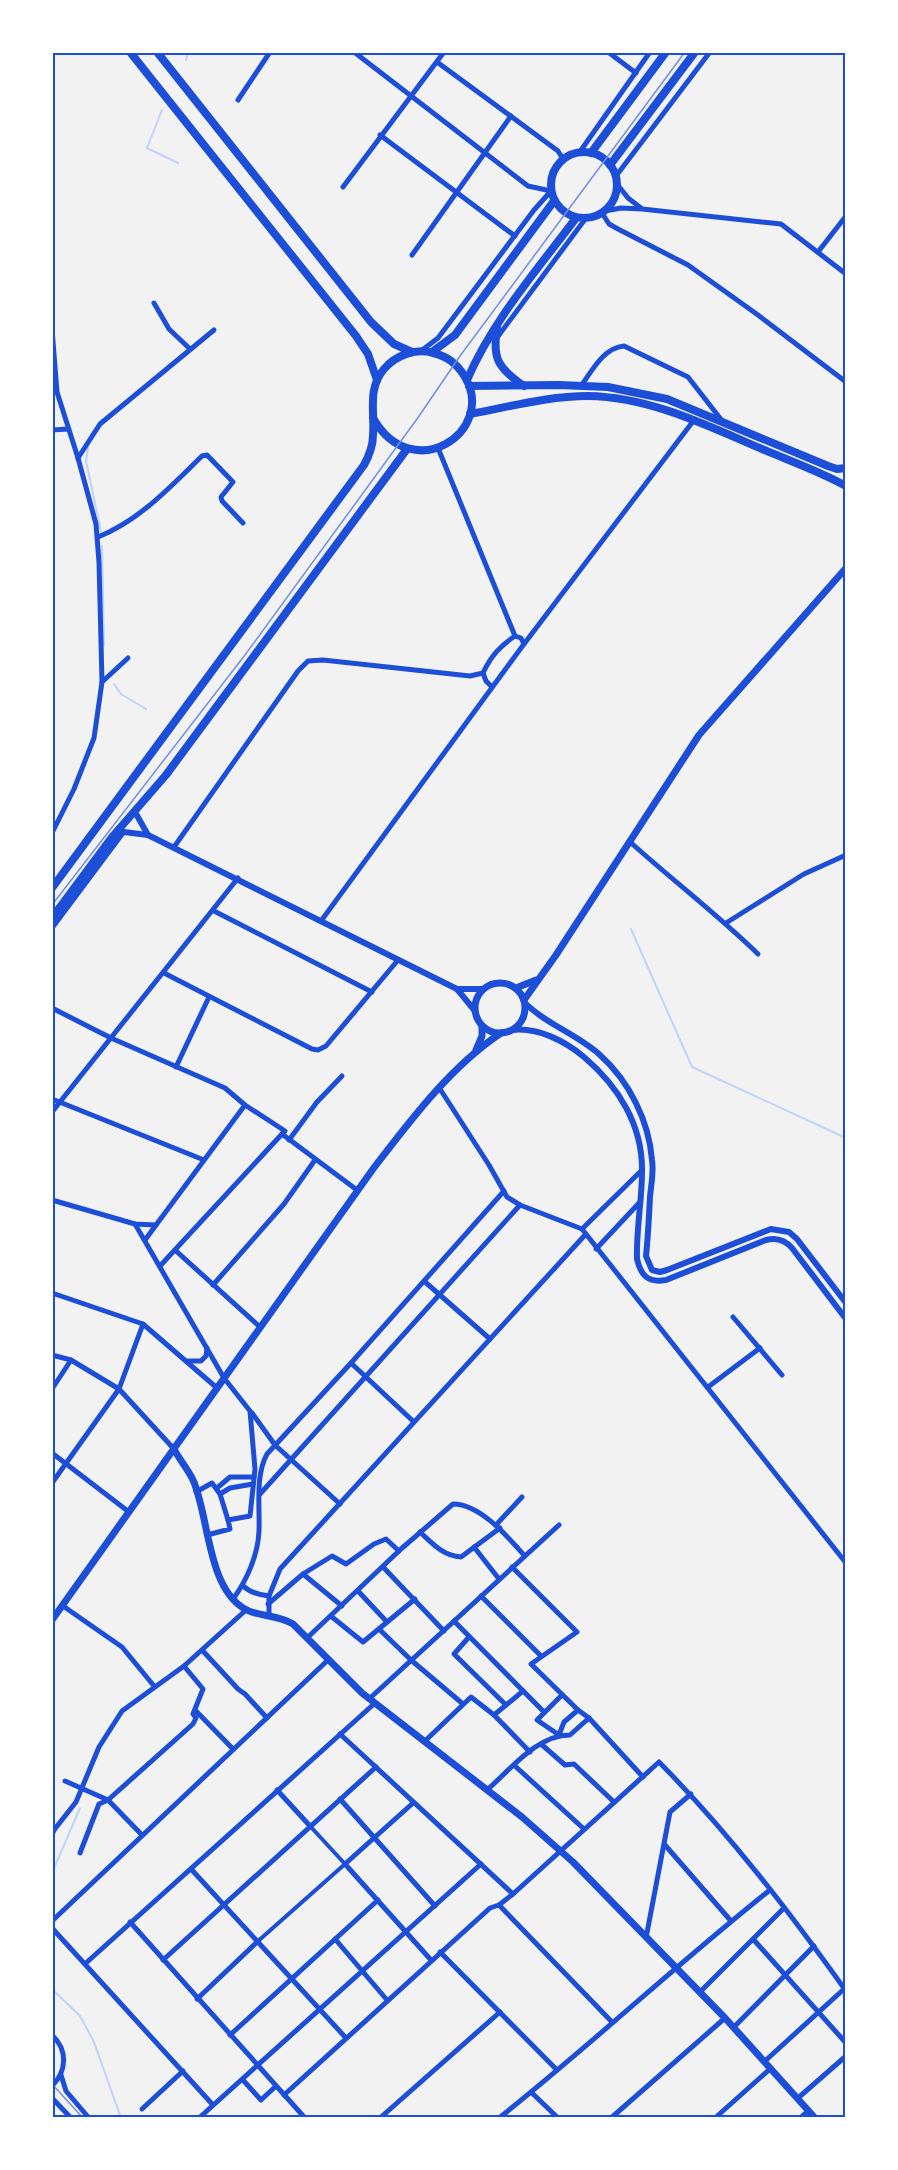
<svg xmlns="http://www.w3.org/2000/svg" width="898" height="2170" font-family="'Noto Sans',sans-serif">
  <style>
    .lines { fill: none; stroke-linecap: round; stroke-linejoin: round }
    .stream { stroke: #bfd3fe; stroke-width: 2 }
    .pedestrian { stroke: #1d4ed8; stroke-width: 4 }
    .minor { stroke: #1d4ed8; stroke-width: 5 }
    .tertiary { stroke: #1d4ed8; stroke-width: 6 }
    .secondary { stroke: #1d4ed8; stroke-width: 7 }
    .primary { stroke: #1d4ed8; stroke-width: 8 }
    .tram { stroke: #7290e2; stroke-width: 1.5 }
    .neatline { fill: none; stroke: #1d4ed8; stroke-width: 2 }
  </style>
  <rect width="100%" height="100%" fill="#f2f2f2"/>
  <g class="lines">
    <g class="stream">
      <path d="M186,60L188,52"/>
      <path d="M162,110L147,148L178,163"/>
      <path d="M88,447L86,461L101,531"/>
      <path d="M102,546L104,645"/>
      <path d="M114,684L121,694L146,709"/>
      <path d="M631,929L692,1067L846,1138"/>
      <path d="M52,1873L80,1808"/>
      <path d="M52,1989L80,2016L94,2042L121,2118"/>
    </g>
    <path class="pedestrian" d="M257,1942L345,1864L310,1826"/>
    <g class="minor">
      <path d="M354,52L528,186L551,191"/>
      <path d="M608,52L636,73"/>
      <path d="M437,62L558,151L563,159"/>
      <path d="M238,100L270,52"/>
      <path d="M380,135L515,236"/>
      <path d="M579,153L650,52"/>
      <path d="M616,176L710,52"/>
      <path d="M617,184L628,198L641,208"/>
      <path d="M343,187L444,52"/>
      <path d="M605,211L621,208L642,209L781,224L846,274"/>
      <path d="M602,213L609,224L618,229L688,265L758,315L846,382"/>
      <path d="M818,252L846,216"/>
      <path d="M412,255L511,116"/>
      <path d="M154,303L169,329L190,349"/>
      <path d="M52,329L57,392L78,458L96,524L99,562L102,682L94,738L74,789L52,833"/>
      <path d="M496,339L586,218"/>
      <path d="M421,351L438,338L534,210L551,191"/>
      <path d="M581,386C592,371 603,348 624,346L688,377L723,422"/>
      <path d="M52,430L68,429"/>
      <path d="M438,448L515,636"/>
      <path d="M78,458L100,424L214,330"/>
      <path d="M98,537C140,520 170,487 202,456L207,455L233,482L221,497L222,501L243,523"/>
      <path d="M102,682L128,658"/>
      <path d="M492,687L486,681L483,673C491,656 500,646 515,636L521,638L524,644"/>
      <path d="M629,841C671,879 717,914 758,954"/>
      <path d="M174,847L298,671L308,661L323,660L470,676L483,673"/>
      <path d="M214,911L372,992"/>
      <path d="M321,921L524,644L694,420"/>
      <path d="M726,923L804,874L846,855"/>
      <path d="M52,928L123,833"/>
      <path d="M164,973L312,1049L318,1050L326,1046L398,960"/>
      <path d="M52,1008L111,1038L225,1088L245,1105L285,1131L282,1134L357,1190"/>
      <path d="M176,1067L209,997"/>
      <path d="M440,1089L489,1165L507,1197L520,1205L582,1229L846,1563"/>
      <path d="M52,1099L204,1160"/>
      <path d="M52,1112L238,878"/>
      <path d="M289,1140L317,1102L342,1076"/>
      <path d="M52,1200L135,1224L156,1225L245,1105"/>
      <path d="M135,1224L224,1378L250,1411L255,1469L250,1516L228,1520L230,1529L207,1535"/>
      <path d="M582,1229L642,1170"/>
      <path d="M145,1240L156,1225"/>
      <path d="M596,1249L640,1202"/>
      <path d="M175,1250L260,1327"/>
      <path d="M160,1266L282,1134"/>
      <path d="M424,1281L490,1339"/>
      <path d="M213,1285L284,1204L315,1160"/>
      <path d="M52,1293L143,1324L217,1388"/>
      <path d="M733,1317L782,1375"/>
      <path d="M52,1355L71,1360L119,1389L174,1449"/>
      <path d="M188,1361H201L206,1356L207,1348"/>
      <path d="M351,1363L414,1422"/>
      <path d="M708,1387L760,1348"/>
      <path d="M52,1389L71,1360"/>
      <path d="M252,1413L275,1445L340,1504"/>
      <path d="M52,1453L129,1512"/>
      <path d="M52,1483L119,1389L143,1324"/>
      <path d="M217,1488L230,1477H254"/>
      <path d="M196,1492L212,1483L220,1494L228,1520"/>
      <path d="M220,1494L230,1488L253,1484"/>
      <path d="M260,1494L520,1205"/>
      <path d="M496,1525L522,1497"/>
      <path d="M420,1532C432,1543 443,1556 461,1557L500,1528"/>
      <path d="M474,1547L499,1579"/>
      <path d="M383,1567L444,1631"/>
      <path d="M512,1567L577,1632L531,1664L578,1710L589,1718L643,1777"/>
      <path d="M303,1574L342,1606"/>
      <path d="M243,1586C251,1593 259,1595 269,1596"/>
      <path d="M358,1591L387,1622"/>
      <path d="M481,1596L541,1656"/>
      <path d="M233,1599C247,1580 258,1555 259,1531C260,1507 255,1476 267,1454L351,1363L504,1191"/>
      <path d="M268,1604L303,1574L332,1556L346,1564L374,1544L386,1539L399,1551"/>
      <path d="M63,1606L122,1647L154,1686"/>
      <path d="M269,1615V1596L280,1569L585,1235"/>
      <path d="M332,1617L363,1642L415,1599"/>
      <path d="M454,1621L544,1712"/>
      <path d="M379,1629L411,1660L463,1704"/>
      <path d="M469,1637L454,1654L506,1705"/>
      <path d="M307,1638L401,1549L453,1504C480,1504 508,1537 524,1555"/>
      <path d="M202,1650L238,1689L245,1694L267,1718"/>
      <path d="M562,1695L537,1720L559,1735L564,1722L578,1710"/>
      <path d="M369,1699L559,1525"/>
      <path d="M195,1710L233,1749"/>
      <path d="M494,1715L523,1691"/>
      <path d="M340,1734L513,1894"/>
      <path d="M425,1741L471,1697L494,1715L530,1752"/>
      <path d="M541,1744L565,1765L574,1764L614,1802"/>
      <path d="M515,1766L584,1829"/>
      <path d="M65,1781L108,1800L142,1835"/>
      <path d="M277,1790L310,1826"/>
      <path d="M487,1790C511,1769 537,1735 570,1735L589,1718"/>
      <path d="M340,1799L435,1906"/>
      <path d="M413,1803L345,1864L431,1960"/>
      <path d="M52,1835L54,1830L76,1802L99,1747L122,1711L184,1666L246,1610"/>
      <path d="M665,1845L731,1921"/>
      <path d="M80,1853L99,1804L108,1800L193,1724L196,1718L193,1714L203,1689L184,1666"/>
      <path d="M191,1869L346,2038"/>
      <path d="M499,1905L612,2022"/>
      <path d="M52,1921L328,1660"/>
      <path d="M130,1922L305,2118"/>
      <path d="M52,1928L213,2105"/>
      <path d="M646,1938L670,1812L691,1794"/>
      <path d="M335,1939L387,2000"/>
      <path d="M753,1939L846,2043"/>
      <path d="M440,1952L556,2069"/>
      <path d="M163,1960L376,1767"/>
      <path d="M86,1963L375,1703"/>
      <path d="M700,1992L784,1908"/>
      <path d="M197,1999L257,1942"/>
      <path d="M734,2027L814,1946"/>
      <path d="M52,2035C68,2050 67,2071 52,2086"/>
      <path d="M230,2035L378,1900"/>
      <path d="M765,2061L844,1989"/>
      <path d="M61,2075L66,2091L89,2118"/>
      <path d="M243,2080L261,2100L276,2086"/>
      <path d="M531,2092L558,2118"/>
      <path d="M284,2095L490,1908L499,1905L513,1894L659,1762C728,1832 788,1910 846,1991"/>
      <path d="M52,2098L71,2118"/>
      <path d="M798,2098L846,2056"/>
      <path d="M142,2109L183,2071"/>
      <path d="M199,2118L481,1864"/>
      <path d="M380,2118L500,2012"/>
      <path d="M499,2118C592,2044 678,1963 770,1890"/>
      <path d="M611,2118L725,2018"/>
      <path d="M715,2118L771,2068"/>
      <path d="M800,2118L809,2110"/>
    </g>
    <g class="tertiary">
      <path d="M135,812L148,835"/>
      <path d="M114,836L124,832L148,835L457,989H483"/>
      <path d="M457,989L475,1011"/>
      <path d="M525,1003C547,1025 577,1034 600,1055C629,1081 649,1121 652,1160C654,1172 651,1185 650,1197C649,1217 648,1237 646,1256L652,1270L660,1272L667,1270L771,1229L789,1232L797,1239L846,1303"/>
      <path d="M512,1030C538,1027 565,1041 584,1057C618,1086 643,1125 642,1172C642,1201 636,1230 637,1259C641,1276 648,1283 666,1280L766,1240C777,1237 785,1240 792,1248L846,1319"/>
    </g>
    <g class="secondary">
      <circle cx="500" cy="1008" r="25"/>
      <path d="M516,988L536,980"/>
      <path d="M524,1000L556,955L699,735L846,568"/>
      <path d="M476,1050L482,1036V1026"/>
      <path d="M174,1449C179,1459 188,1469 193,1480C209,1515 207,1588 245,1609C258,1617 276,1614 293,1624L362,1693L522,1817L573,1862L725,2018L815,2118"/>
      <path d="M52,1620L373,1169C410,1121 450,1067 501,1033"/>
    </g>
    <g class="primary">
      <path d="M130,52L356,336L368,354L377,380"/>
      <path d="M157,52L371,322L394,344L412,352"/>
      <circle cx="584" cy="185" r="33"/>
      <path d="M591,153L666,52"/>
      <path d="M610,165L695,52"/>
      <path d="M497,327C492,359 498,368 524,386"/>
      <path d="M432,352L455,335L554,201"/>
      <path d="M467,380C493,320 537,270 576,218"/>
      <path d="M469,386L559,385L608,387L667,399L828,466L837,469L846,468"/>
      <path d="M470,414C509,407 548,396 588,396C650,397 706,425 762,449C790,461 819,471 846,486"/>
      <path d="M52,888L364,465C369,456 373,446 373,435C375,412 367,389 384,369C396,355 416,348 433,353C447,356 458,365 465,377C497,432 412,487 373,418"/>
      <path d="M52,918L113,836L166,775L407,449"/>
    </g>
    <g class="tram">
      <path d="M52,905L245,655L417,419L460,356L685,52"/>
      <path d="M52,2084L83,2118"/>
    </g>
  </g>
  <rect width="898" height="2170" fill="none" stroke="#ffffff" stroke-width="108"/>
  <rect x="54" y="54" width="790" height="2062" class="neatline"/>
</svg>
